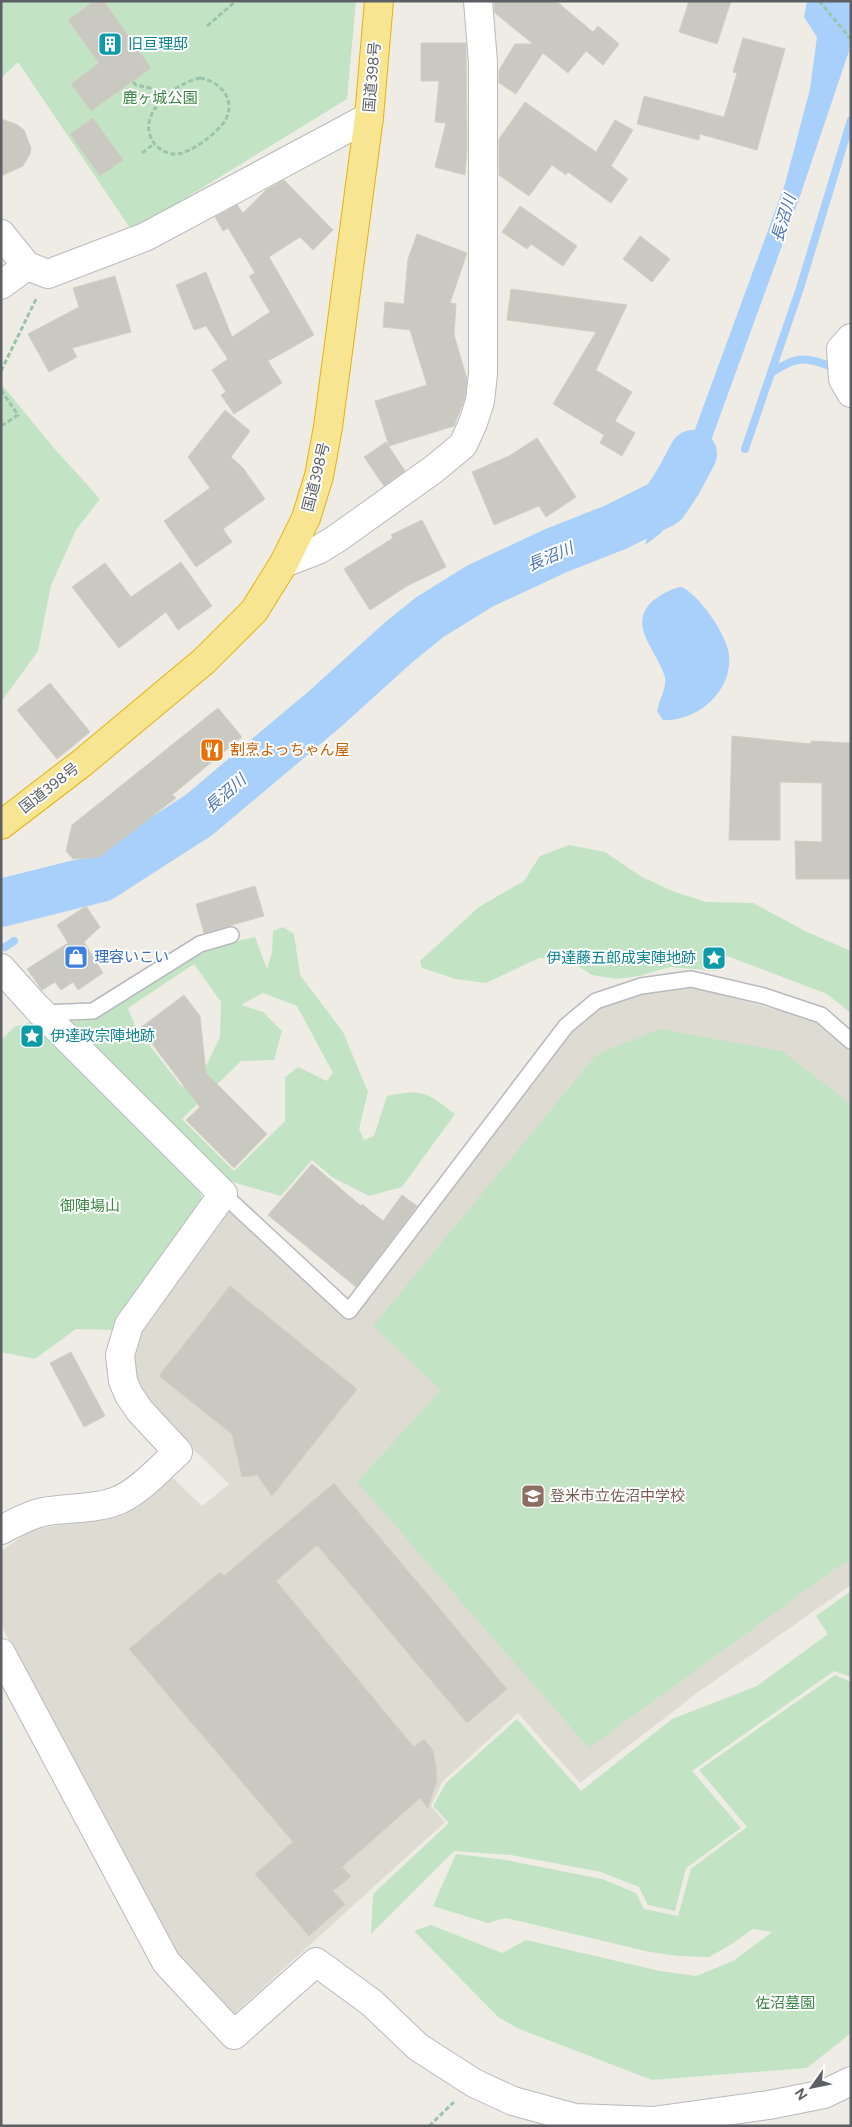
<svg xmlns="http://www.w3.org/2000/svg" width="852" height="2127" font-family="Figtree,'Noto Sans JP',sans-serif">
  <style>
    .education { fill: #dedcd2 }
    .green { fill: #c2e4c5; fill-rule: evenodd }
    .water { fill: #a8d0fa }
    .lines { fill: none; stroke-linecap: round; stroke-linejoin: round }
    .stream { stroke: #a8d0fa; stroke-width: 8 }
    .river { stroke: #a8d0fa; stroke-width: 48 }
    .building { fill: #c9c8c1; stroke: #d2cfc3 }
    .lane-casing { stroke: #b7b9be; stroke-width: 18 }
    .street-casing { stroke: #b7b9be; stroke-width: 30 }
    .highway-casing { stroke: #e5b30d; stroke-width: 30 }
    .path { stroke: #9cc4ab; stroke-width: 3; stroke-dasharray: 5 2.5; stroke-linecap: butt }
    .lane { stroke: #fff; stroke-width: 15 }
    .street { stroke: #fff; stroke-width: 28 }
    .highway { stroke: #f7e592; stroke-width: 28 }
    .labels { text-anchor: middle; stroke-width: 4; stroke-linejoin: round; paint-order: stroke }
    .culture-label { font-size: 15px; fill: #0d838f; stroke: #fff; text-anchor: start }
    .street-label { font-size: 15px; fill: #5c5f64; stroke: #fff }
    .park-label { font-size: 15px; fill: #3b8544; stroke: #fff }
    .food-label { font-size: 15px; fill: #c56008; stroke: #fff; text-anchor: start }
    .shop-label { font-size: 15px; fill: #366cbe; stroke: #fff; text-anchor: start }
    .education-label { font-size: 15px; fill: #785e54; stroke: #fff; text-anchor: start }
    .water-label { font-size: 16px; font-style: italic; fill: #4974b3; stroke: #fff }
  </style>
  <rect width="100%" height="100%" fill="#eeece4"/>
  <path class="education" d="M693,987L818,1021L851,1049V1585L697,1693L580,1783L518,1713L442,1782L431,1806L445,1822L234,2014L173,1949L1,1625V1551L32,1530L126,1514L160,1485L173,1478L202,1506L229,1484L150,1407L132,1383L134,1337L225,1206L349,1321L573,1027L597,1007L640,992Z"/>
  <g class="green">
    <path d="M1,1H356L347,99L132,231L18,62L1,78Z"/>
    <path d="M3,386L53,447L100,499L76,530L51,585L38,651L1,702V388Z"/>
    <path d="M569,845L605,852L642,877L675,892L706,902L753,903L807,932L851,951V1013L827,994L727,956L717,971L670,967L639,976L616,979L592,975L567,959L539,958L486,983L456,979L422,968L420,961L479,907L524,881L540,856Z"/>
    <path d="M283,927L294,934L300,975L343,1032L368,1092L359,1129L364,1140L374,1136L387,1096C422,1088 428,1093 455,1114L402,1187L369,1196L332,1177L312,1160L281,1196L229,1181L69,1022L95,1018L202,949L255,937L267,969L272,952L273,931ZM194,964L221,1002L220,1037L206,1066L182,1087L136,1028L128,1008ZM263,993L297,1006L333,1073L327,1081L298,1067L285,1077V1121L234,1171L182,1119L241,1061L274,1060L282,1031L263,1012L241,1005Z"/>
    <path d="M33,1022L200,1189L202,1200L199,1210L113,1330L76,1329L35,1359L1,1352V1040L14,1027Z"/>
    <path d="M660,1029L782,1051L851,1104V1561L843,1563L589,1748L357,1482L441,1390L373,1326L596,1055Z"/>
    <path d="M851,1591V1677L834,1671L692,1771L741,1828L686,1868L675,1911L648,1905L639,1887L601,1872L511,1855L454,1851L371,1934L373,1894L449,1823L433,1806L446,1783L517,1719L581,1791L672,1719L757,1686L828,1634L816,1616Z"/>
    <path d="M835,1675L851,1682V2033L807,2068L652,2080L517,2028L498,2017L414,1931L431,1925L502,1953L526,1940L660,1971L696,1976L733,1961L772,1932L753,1929L730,1945L709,1957L679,1956L650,1952L506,1918L488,1923L433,1906L456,1854L506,1860L602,1879L636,1893L644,1909L678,1916L691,1869L747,1827L699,1770Z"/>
  </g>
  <g class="water">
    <path d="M807,1H851L849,51L799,199L705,457L684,497L661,533L645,545L661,491L673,478L690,443L785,184L810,89L817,37L804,17Z"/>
    <path d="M682,587C700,596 727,635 729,655C733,691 697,722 663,720L657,711C659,700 667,687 665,677C658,651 625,624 654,600C662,594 672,588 682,587Z"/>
  </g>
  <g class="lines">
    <g class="stream">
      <path d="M771,373C800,353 807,358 838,369"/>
      <path d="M745,449L800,288L851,120"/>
      <path d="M5,947L14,941"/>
    </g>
    <path class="river" d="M1,903L101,878L199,815L326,708L399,642L430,617L480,586L555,551L616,527L664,503L678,482L693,454"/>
  </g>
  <g class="building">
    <path d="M94,1H104L151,68L91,111L71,84L99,63L68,20Z"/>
    <path d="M494,1H556L593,32L598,26L619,44L603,65L586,51L568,73L543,53L516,94L499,83V70L515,44H533L495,13Z"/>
    <path d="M689,1H731L717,44L679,32Z"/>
    <path d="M743,38L785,49L757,150L700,134L699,140L637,124L644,96L724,117L737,73L733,72Z"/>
    <path d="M421,43H466L467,149L465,175L435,167L446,123L435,122L439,81H421Z"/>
    <path d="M525,102L596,152L615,120L633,130L611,166L628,179L611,203L568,172L566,175L552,165L529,196L499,175V139Z"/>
    <path d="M93,118L123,160L100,176L70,134Z"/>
    <path d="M1,119L16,124L24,130L31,148L30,154L23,166L1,176Z"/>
    <path d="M284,180L333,230L313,250L300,237L269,257L314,335L268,361L282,383L234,414L221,395L226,392L212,370L228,359L206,326L194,330L176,285L206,272L232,337L270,312L249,276L255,273L228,228L223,231L215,217L237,205L243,213L266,190Z"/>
    <path d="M520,206L577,246L563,266L531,244L527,249L502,232Z"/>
    <path d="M417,234L467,253L450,303L456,304L454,335L467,379L465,398L454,426L389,446L375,401L427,385L410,330L383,327L385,302L404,304L408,259Z"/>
    <path d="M640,236L670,259L652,282L623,259Z"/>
    <path d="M115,276L131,332L72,348L77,357L49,372L28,334L79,307L73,288Z"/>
    <path d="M511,289L627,305L596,370L632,392L615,421L635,433L622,456L600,443L604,435L553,404L596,332L507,320Z"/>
    <path d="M225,410L250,431L231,457L243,468L265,499L223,529L232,542L196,567L164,521L210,488L188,457Z"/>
    <path d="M537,438L576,497L546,517L539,506L494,525L472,472L509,456Z"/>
    <path d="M386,442L405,471L384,486L364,457Z"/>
    <path d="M422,520L446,567L407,586L370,610L344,569L393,538L391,535Z"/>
    <path d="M181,562L212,606L178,630L166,612L119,648L72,587L105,563L131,597Z"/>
    <path d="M50,683L90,732L57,759L17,710Z"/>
    <path d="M218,708L242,737L172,795L176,798L99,857L73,859L66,851L72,825Z"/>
    <path d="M732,736L811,744V741L851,743V879H796L795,841L822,842V783L780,782V840H729Z"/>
    <path d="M255,886L264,916L204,933L196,904Z"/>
    <path d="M86,906L100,927L84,942L103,973L78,990L73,982L61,990L55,982L42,990L27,969L68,943L57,925Z"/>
    <path d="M184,995L200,1016L206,1073L267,1134L234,1168L186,1120L200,1107L140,1028Z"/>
    <path d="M312,1164L361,1206L362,1204L383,1221L402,1195L417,1206L356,1287L268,1215Z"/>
    <path d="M230,1286L357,1389L272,1496L257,1475L242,1477L232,1434L159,1376Z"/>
    <path d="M71,1352L105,1416L84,1427L50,1363Z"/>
    <path d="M334,1483L507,1689L467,1723L317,1545L276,1581L414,1747L424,1739L433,1750L436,1769L437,1780L428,1808L420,1798L342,1867L351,1876L333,1891L345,1904L309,1936L255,1874L293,1842L129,1649L220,1572L224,1576Z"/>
  </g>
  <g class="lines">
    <g class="lane-casing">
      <g id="lane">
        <path d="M43,1013L93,1011L200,944L231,935"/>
        <path d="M223,1194L349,1311L566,1026L596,1001L641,986L691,979L764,996L821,1015L851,1041"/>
      </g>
    </g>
    <g class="street-casing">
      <g id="street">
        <path d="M1,234L27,266L48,274L145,237L369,117"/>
        <path d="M1,285L27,266"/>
        <path d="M851,338L841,349L843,379L851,393"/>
        <path d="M284,563L318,550L336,539L434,469L463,445L473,423L480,401L483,374V62L478,1"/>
        <path d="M1,968L37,1008L223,1194L129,1325L120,1355L123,1381L129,1395L140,1411L178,1452C160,1468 141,1490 119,1500C95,1510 68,1507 43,1512C28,1515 15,1523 1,1530"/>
        <path d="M1,1653L166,1962L234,2035L316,1962L372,2003L418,2047L474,2083L513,2101L575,2118L653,2121L769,2105L824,2094L851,2081"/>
      </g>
    </g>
    <g class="highway-casing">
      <path id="highway" d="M1,825L82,763L204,661L254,611L284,563L306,518L319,476L328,427L369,117L379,1"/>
    </g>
    <g class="path">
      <path d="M819,1L851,39"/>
      <path d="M207,26L236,1"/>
      <path d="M200,78C219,81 236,98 226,119C219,132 188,156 173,154C166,153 158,149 154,143C134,115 175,83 200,78Z"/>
      <path d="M133,82L136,85L150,88L161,102"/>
      <path d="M142,153L155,143"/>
      <path d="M1,371L37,297"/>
      <path d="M1,390L18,415L1,426"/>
      <path d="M429,2126L454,2102"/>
    </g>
    <use href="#lane" class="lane"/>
    <use href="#street" class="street"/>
    <use href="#highway" class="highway"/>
  </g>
  <defs>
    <g id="building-square" transform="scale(1.25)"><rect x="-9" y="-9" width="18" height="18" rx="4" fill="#0f9aa8" stroke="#fff"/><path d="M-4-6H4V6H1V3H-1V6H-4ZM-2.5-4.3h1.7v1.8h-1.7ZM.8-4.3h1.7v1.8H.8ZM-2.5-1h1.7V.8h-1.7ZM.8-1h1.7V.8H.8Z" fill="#fff"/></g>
    <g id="restaurant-square" transform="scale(1.25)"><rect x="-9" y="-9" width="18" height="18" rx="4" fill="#e8710a" stroke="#fff"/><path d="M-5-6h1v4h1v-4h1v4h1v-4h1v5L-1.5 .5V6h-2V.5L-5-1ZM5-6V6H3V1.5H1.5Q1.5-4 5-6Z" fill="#fff"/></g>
    <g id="shop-square" transform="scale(1.25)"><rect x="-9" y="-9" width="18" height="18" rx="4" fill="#3f7fe0" stroke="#fff"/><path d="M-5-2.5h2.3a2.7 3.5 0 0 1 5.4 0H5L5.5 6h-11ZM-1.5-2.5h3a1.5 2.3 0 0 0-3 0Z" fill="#fff"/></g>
    <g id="sight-square" transform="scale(1.25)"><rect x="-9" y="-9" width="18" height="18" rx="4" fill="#0f9aa8" stroke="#fff"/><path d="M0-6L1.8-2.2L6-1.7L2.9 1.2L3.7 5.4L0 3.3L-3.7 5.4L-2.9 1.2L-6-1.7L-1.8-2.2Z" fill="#fff"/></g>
    <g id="school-square" transform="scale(1.25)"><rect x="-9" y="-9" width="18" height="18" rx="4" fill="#8d6e63" stroke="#fff"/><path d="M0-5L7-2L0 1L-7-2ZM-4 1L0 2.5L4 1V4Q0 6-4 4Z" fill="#fff"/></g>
  </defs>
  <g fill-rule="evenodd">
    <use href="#building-square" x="110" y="44"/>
    <use href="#restaurant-square" x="212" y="750"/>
    <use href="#shop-square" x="76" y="957"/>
    <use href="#sight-square" x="714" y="958"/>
    <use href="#sight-square" x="32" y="1036"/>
    <use href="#school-square" x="533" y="1496"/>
  </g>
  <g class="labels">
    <g class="culture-label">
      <text x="128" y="49">旧亘理邸</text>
      <text x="696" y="963" text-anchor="end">伊達藤五郎成実陣地跡</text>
      <text x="50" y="1041">伊達政宗陣地跡</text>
    </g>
    <g class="street-label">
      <text transform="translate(372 77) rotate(-85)" y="5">国道398号</text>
      <text transform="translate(316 477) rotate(-76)" y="5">国道398号</text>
      <text transform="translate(49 788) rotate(-38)" y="5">国道398号</text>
    </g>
    <g class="park-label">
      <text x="160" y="103">鹿ヶ城公園</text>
      <text x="90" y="1211">御陣場山</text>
      <text x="785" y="2008">佐沼墓園</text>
    </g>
    <g class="food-label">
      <text x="230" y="755">割烹よっちゃん屋</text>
    </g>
    <g class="shop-label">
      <text x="94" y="962">理容いこい</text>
    </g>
    <g class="education-label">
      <text x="550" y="1501">登米市立佐沼中学校</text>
    </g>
    <g class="water-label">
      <text transform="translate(783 218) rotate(-73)" y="6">長沼川</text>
      <text transform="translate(550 556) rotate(-23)" y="6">長沼川</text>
      <text transform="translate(225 793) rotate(-41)" y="6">長沼川</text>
    </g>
  </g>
  <rect width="852" height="2127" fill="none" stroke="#5c5f64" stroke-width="5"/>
  <g transform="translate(812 2087) rotate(237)" stroke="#ffffff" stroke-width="4" paint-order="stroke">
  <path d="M0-4L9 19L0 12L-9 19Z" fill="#5c5f64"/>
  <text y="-8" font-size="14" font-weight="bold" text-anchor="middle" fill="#5c5f64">N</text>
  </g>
</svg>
